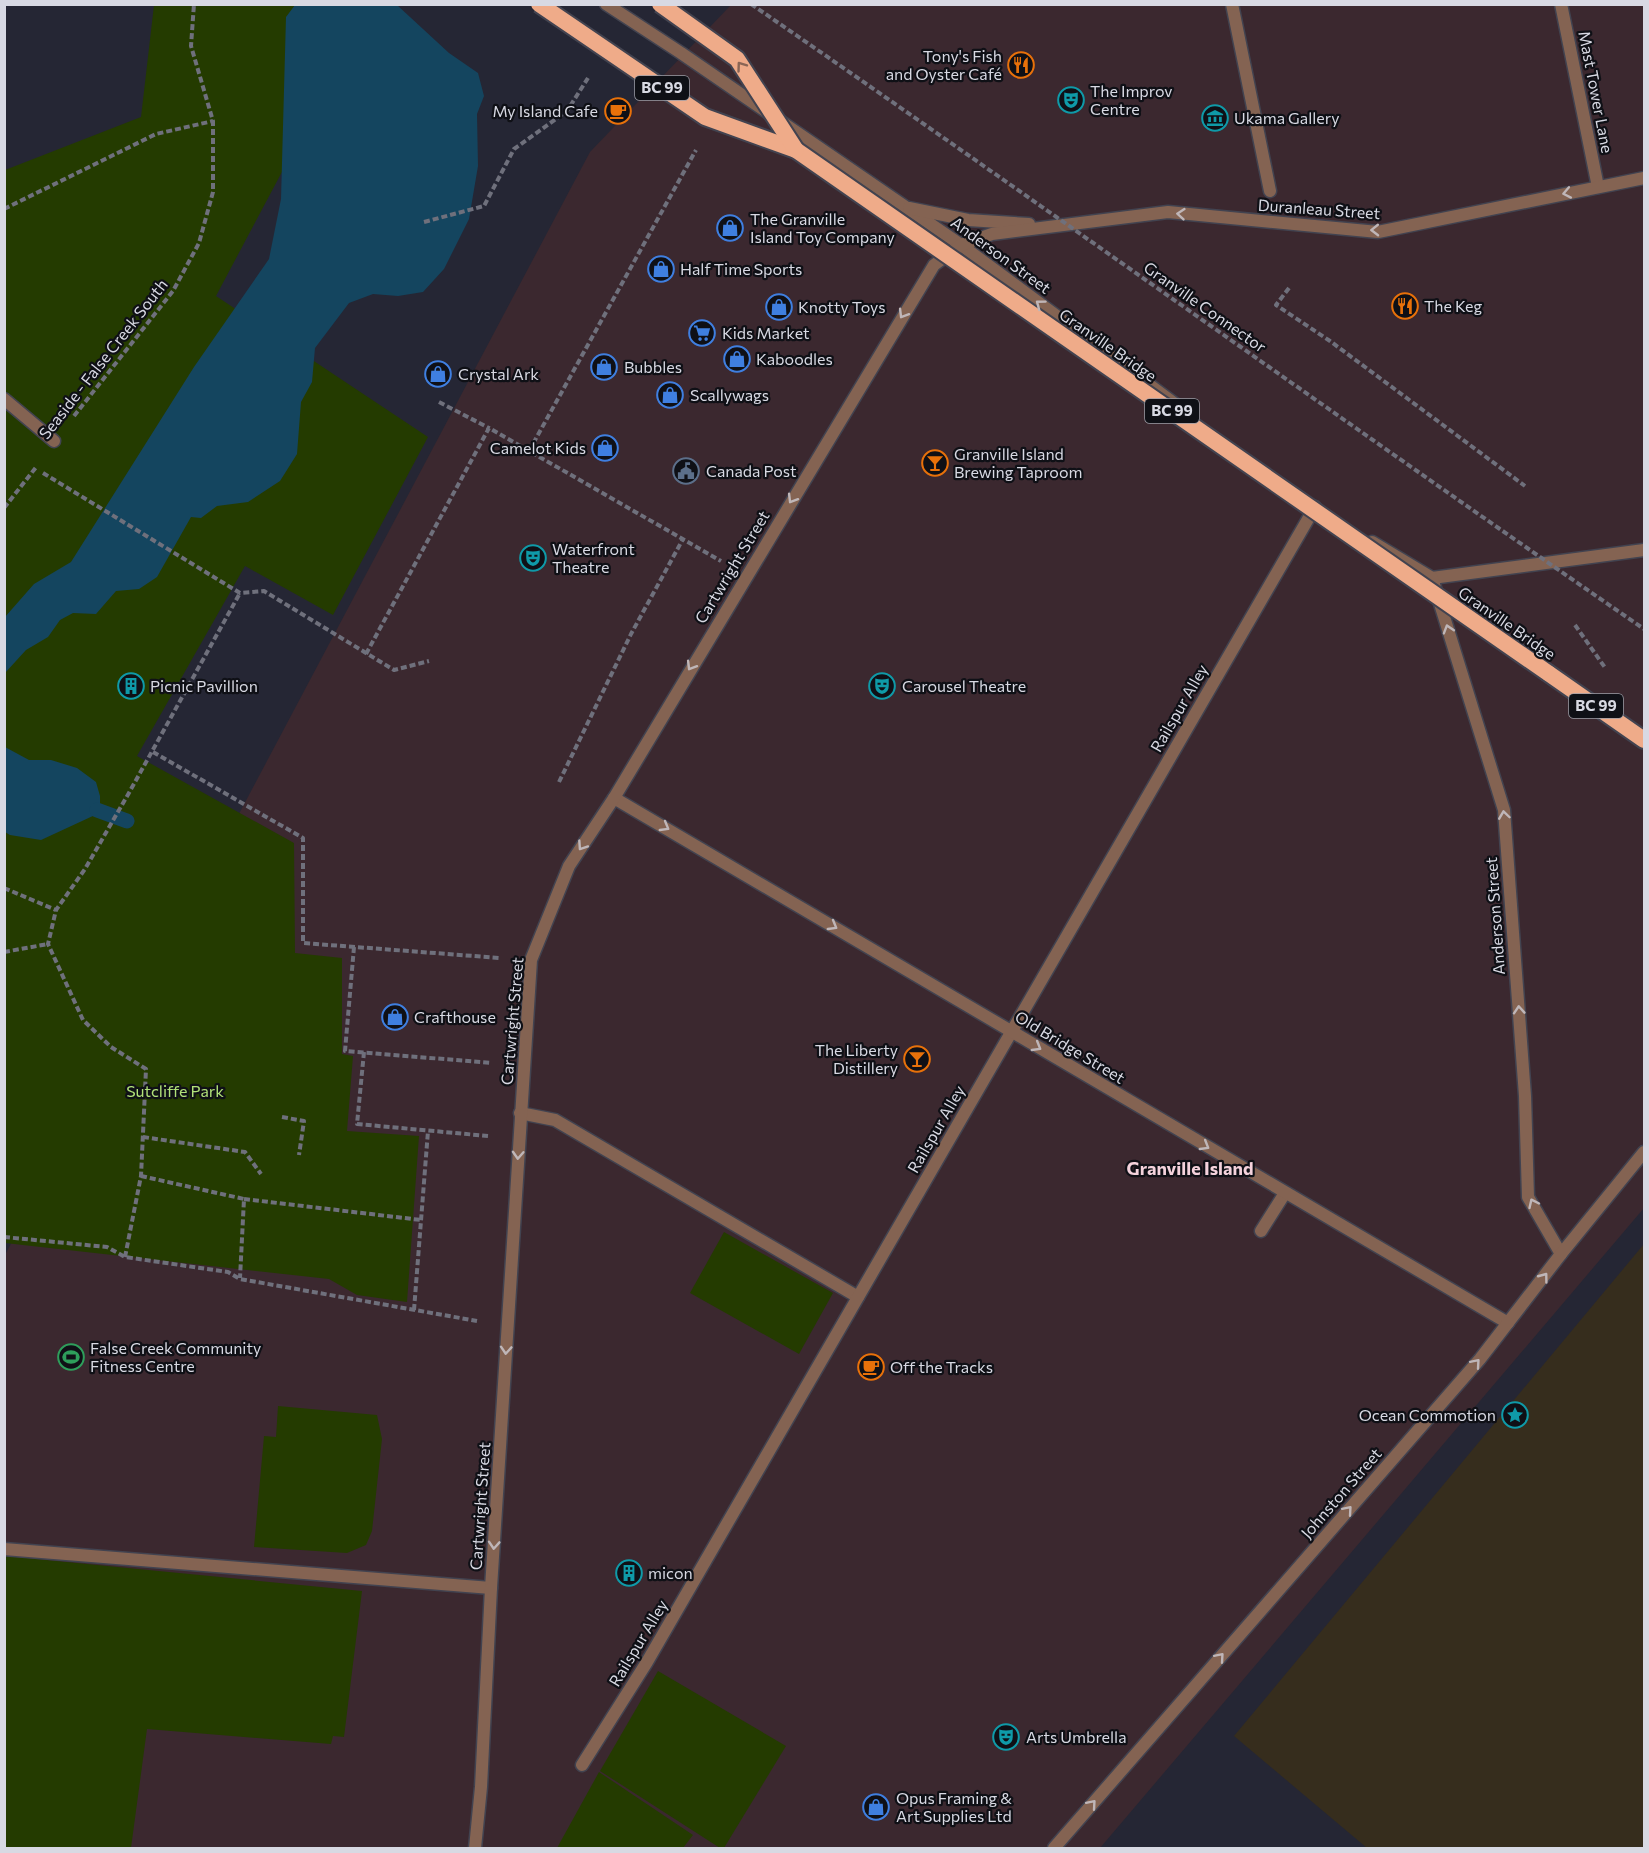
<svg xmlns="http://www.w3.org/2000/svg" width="1649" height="1853" font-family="Commissioner,sans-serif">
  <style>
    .commercial { fill: #3b282f }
    .industrial { fill: #362d1d }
    .green { fill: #243b00 }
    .water { fill: #14455f }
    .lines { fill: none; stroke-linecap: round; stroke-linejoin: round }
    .stream { stroke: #14455f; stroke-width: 15 }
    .service-casing { stroke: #424350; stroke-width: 15 }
    .pedestrian-casing { stroke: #424350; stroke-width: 15 }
    .minor-casing { stroke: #424350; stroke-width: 15 }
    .trunk-casing { stroke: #424350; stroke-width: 20 }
    .path { stroke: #6f707c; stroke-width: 4; stroke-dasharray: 6 3; stroke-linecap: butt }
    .service { stroke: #846352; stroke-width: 12 }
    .pedestrian { stroke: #846352; stroke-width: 12 }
    .minor { stroke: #846352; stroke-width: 12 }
    .trunk { stroke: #efab89; stroke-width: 16 }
    .trunk-bridge-casing { stroke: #424350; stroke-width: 20; stroke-linecap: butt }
    .path-bridge { stroke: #6f707c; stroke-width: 4; stroke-dasharray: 6 3; stroke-linecap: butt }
    .trunk-bridge { stroke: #efab89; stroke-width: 16 }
    .oneway { stroke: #8a6555 }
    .oneway2 { stroke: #bfb6b8 }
    .labels { text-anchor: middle; stroke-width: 4.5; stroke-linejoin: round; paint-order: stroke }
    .shield { fill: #0f1016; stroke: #9c9da6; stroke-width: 1.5 }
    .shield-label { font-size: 15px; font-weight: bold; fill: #d8d9e3 }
    .poi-label { font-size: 16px; fill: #d8d9e3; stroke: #0f1016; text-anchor: start }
    .street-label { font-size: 16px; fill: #d8d9e3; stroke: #0f1016 }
    .park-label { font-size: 16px; fill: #b1e179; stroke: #0f1016 }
    .neighbourhood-label { font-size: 18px; font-weight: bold; fill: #f4d2dc; stroke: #0f1016 }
  </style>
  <rect width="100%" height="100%" fill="#252634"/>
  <path class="commercial" d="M731,5H1644V1208L1100,1848H5V1255L590,152Z"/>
  <path class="industrial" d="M1644,1244V1848H1367L1234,1736Z"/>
  <g class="green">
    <path d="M154,5H356L367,12L216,296L428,437L333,615L245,566L137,756L294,843L295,953L342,958V1054L353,1056L347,1131L419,1136L407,1302L357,1295L329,1279L5,1243V170L141,117Z"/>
    <path d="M724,1232L833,1293L799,1354L690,1293Z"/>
    <path d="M278,1406L377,1415L382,1439L372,1531L366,1545L347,1553L254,1547L264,1436L276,1437Z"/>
    <path d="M5,1556L362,1591L344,1737L333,1736L331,1744L147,1729L131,1848H5Z"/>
    <path d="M658,1671L786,1746L724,1848H720L600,1771Z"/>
    <path d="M599,1772L693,1835L683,1848H557Z"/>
  </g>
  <g class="water">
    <path d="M295,5H397L449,53L478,73L484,96L477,114L478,166L469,219L444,269L423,292L398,296L373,294L349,303L315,348L312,382L301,402L297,454L280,481L248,502L217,506L201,518L191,517L157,577L139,589L116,591L96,614L73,613L60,620L48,637L26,650L5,673V617L34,584L71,562L194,367L269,259L281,199L286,17Z"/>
    <path d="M5,747L29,760H51L77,768L96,782L100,796V805L95,815L41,840L10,835L5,832Z"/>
  </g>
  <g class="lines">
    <path class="stream" d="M97,810L127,821"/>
    <g class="service-casing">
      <g id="service">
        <path d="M520,1113L555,1120L858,1297"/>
        <path d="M1261,1231L1285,1193"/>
        <path d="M4,1549L491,1588"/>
      </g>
    </g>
    <g class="pedestrian-casing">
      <g id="pedestrian">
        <path d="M1232,4L1270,191"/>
        <path d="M1432,578L1644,550"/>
        <path d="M582,1765L647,1662L1315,507"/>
      </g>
    </g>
    <g class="minor-casing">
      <g id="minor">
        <path d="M606,4L681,53L961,245L1190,415"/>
        <path d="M1561,4L1598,187"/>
        <path d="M909,208L968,220L1029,224"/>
        <path d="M4,399L54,441"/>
        <path d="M1372,542L1432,578L1504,810L1525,1096L1528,1197L1561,1254"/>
        <path d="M614,798L1508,1323"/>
        <path d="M475,1848L481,1787L491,1588L531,960L569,866L614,798L934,265L961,245L992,234L1168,212L1378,232L1644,178"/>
        <path d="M1054,1848L1480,1359L1561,1254L1644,1152"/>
      </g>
    </g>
    <g class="trunk-casing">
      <path id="trunk" d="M1548,673L1644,740"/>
    </g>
    <g class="path">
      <path d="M4,209L156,134L213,121"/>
      <path d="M424,222L484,206L514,149L567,111L588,78"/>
      <path d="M1289,288L1276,305L1330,341L1525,486"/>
      <path d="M439,402L489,428"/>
      <path d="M74,416L173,291L199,243L213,192V121L191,46L194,4"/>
      <path d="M529,451L696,150"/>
      <path d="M43,473L240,593L264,591L394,670L429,661"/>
      <path d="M4,508L37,466"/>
      <path d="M1575,625L1606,669"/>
      <path d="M366,654L489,428L721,561"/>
      <path d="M153,752L303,838V943L500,958"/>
      <path d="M559,782L631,634L683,539"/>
      <path d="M4,888L56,910"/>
      <path d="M354,947L345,1051L492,1063"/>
      <path d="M4,952L48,944"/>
      <path d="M364,1052L357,1124L488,1136"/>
      <path d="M282,1117L304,1121L299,1155"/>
      <path d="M143,1137L245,1152L261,1174"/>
      <path d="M141,1176L244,1199L240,1278"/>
      <path d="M244,1199L421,1220"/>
      <path d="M4,1237L107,1247L125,1257L228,1272L240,1279L477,1321"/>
      <path d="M125,1257L141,1176L146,1069L111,1047L83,1020L48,944L56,910L85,869L130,791L240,593"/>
      <path d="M414,1310L428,1131"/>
    </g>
    <use href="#service" class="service"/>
    <use href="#pedestrian" class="pedestrian"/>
    <use href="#minor" class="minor"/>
    <use href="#trunk" class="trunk"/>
    <g class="trunk-bridge-casing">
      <g id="trunk-bridge">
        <path d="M539,4L705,117L796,150L1548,673"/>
        <path d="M660,4L737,59L796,150"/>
      </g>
    </g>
    <path class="path-bridge" d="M751,4C1050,210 1345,423 1644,629"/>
    <use href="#trunk-bridge" class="trunk-bridge"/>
  </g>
  <defs><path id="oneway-chevron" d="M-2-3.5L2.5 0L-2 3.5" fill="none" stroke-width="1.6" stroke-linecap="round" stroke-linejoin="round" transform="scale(1.5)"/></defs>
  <use class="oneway" href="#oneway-chevron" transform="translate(741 66) rotate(-126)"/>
  <g class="oneway2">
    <use href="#oneway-chevron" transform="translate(1567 193) rotate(169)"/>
    <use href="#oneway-chevron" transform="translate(1181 214) rotate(-175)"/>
    <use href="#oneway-chevron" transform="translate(1375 230) rotate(179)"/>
    <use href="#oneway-chevron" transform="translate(1040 304) rotate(-143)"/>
    <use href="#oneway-chevron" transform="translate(903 314) rotate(121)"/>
    <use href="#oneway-chevron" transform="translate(792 499) rotate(121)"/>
    <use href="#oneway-chevron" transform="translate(1448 629) rotate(-107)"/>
    <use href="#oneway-chevron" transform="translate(691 666) rotate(121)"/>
    <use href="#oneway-chevron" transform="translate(1504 815) rotate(-98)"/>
    <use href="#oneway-chevron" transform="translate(665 827) rotate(30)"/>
    <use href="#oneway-chevron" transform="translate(582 846) rotate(124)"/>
    <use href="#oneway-chevron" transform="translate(833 926) rotate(30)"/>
    <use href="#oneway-chevron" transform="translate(1519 1010) rotate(-94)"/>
    <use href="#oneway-chevron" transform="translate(1037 1047) rotate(31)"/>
    <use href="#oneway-chevron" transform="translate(1205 1146) rotate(31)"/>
    <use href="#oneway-chevron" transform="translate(518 1155) rotate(93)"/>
    <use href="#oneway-chevron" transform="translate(1533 1203) rotate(-115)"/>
    <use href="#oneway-chevron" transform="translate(1544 1277) rotate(-53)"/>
    <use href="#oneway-chevron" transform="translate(506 1350) rotate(94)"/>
    <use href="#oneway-chevron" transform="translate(1476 1363) rotate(-49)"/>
    <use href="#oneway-chevron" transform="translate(1348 1510) rotate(-49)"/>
    <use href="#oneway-chevron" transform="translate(494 1545) rotate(94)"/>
    <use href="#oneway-chevron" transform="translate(1220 1657) rotate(-49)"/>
    <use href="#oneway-chevron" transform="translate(1092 1804) rotate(-49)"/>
  </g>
  <defs>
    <g id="restaurant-ring" transform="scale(1.35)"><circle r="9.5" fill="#0f1016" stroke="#e8710a" stroke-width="1.5"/><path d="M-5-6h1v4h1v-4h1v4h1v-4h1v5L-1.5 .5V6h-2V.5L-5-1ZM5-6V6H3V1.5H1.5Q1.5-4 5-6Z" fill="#e8710a"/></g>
    <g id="theatre-ring" transform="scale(1.35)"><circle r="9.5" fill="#0f1016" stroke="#0f9aa8" stroke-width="1.5"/><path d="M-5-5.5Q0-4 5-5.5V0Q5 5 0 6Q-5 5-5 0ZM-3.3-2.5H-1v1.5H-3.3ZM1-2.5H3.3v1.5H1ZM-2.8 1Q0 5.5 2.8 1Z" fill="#0f9aa8"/></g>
    <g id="cafe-ring" transform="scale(1.35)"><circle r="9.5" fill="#0f1016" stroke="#e8710a" stroke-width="1.5"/><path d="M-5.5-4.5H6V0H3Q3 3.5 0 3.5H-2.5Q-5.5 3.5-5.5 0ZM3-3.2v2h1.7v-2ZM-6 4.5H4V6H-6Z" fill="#e8710a"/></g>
    <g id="museum-ring" transform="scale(1.35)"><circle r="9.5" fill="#0f1016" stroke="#0f9aa8" stroke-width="1.5"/><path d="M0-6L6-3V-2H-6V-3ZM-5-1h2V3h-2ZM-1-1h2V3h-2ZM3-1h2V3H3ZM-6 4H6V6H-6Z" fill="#0f9aa8"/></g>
    <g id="shop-ring" transform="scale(1.35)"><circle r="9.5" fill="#0f1016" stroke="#3f7fe0" stroke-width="1.5"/><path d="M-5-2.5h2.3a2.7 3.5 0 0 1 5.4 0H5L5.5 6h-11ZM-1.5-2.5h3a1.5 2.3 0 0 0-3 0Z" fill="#3f7fe0"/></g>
    <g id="supermarket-ring" transform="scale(1.35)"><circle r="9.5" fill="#0f1016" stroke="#3f7fe0" stroke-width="1.5"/><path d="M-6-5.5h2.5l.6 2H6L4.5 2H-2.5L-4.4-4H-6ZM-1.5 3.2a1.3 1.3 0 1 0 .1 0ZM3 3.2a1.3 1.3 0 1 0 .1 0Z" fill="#3f7fe0"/></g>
    <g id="bar-ring" transform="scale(1.35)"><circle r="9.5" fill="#0f1016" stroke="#e8710a" stroke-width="1.5"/><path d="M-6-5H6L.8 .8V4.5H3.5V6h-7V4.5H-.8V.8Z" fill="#e8710a"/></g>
    <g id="civic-ring" transform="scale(1.35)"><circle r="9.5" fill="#0f1016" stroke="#5c6f8a" stroke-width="1.5"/><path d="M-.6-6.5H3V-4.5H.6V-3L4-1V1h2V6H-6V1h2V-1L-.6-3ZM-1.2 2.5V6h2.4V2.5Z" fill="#5c6f8a"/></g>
    <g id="building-ring" transform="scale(1.35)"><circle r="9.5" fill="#0f1016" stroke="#0f9aa8" stroke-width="1.5"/><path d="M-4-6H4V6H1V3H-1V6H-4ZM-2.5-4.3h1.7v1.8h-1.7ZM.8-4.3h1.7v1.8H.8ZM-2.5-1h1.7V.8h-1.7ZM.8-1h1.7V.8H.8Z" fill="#0f9aa8"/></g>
    <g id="stadium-ring" transform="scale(1.35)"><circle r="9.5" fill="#0f1016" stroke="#2e9e5b" stroke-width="1.5"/><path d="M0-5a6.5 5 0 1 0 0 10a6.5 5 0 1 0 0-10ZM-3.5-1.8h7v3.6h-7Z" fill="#2e9e5b"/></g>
    <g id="sight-ring" transform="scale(1.35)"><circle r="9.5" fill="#0f1016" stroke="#0f9aa8" stroke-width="1.5"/><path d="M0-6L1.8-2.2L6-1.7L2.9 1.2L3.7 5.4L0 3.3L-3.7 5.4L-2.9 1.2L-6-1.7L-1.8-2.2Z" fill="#0f9aa8"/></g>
  </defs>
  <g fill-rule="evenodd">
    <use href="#restaurant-ring" x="1021" y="65"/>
    <use href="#theatre-ring" x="1071" y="100"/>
    <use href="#cafe-ring" x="618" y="111"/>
    <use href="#museum-ring" x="1215" y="118"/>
    <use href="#shop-ring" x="730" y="228"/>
    <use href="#shop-ring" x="661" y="269"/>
    <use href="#restaurant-ring" x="1405" y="306"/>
    <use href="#shop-ring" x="779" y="307"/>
    <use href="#supermarket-ring" x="702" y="333"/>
    <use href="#shop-ring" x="737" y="359"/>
    <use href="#shop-ring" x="604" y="367"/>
    <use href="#shop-ring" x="438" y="374"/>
    <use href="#shop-ring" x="670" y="395"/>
    <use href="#shop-ring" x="605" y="448"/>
    <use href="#bar-ring" x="935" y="463"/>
    <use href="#civic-ring" x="686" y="471"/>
    <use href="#theatre-ring" x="533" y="558"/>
    <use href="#building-ring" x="131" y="686"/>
    <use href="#theatre-ring" x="882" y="686"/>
    <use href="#shop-ring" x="395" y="1017"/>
    <use href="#bar-ring" x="917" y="1059"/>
    <use href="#stadium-ring" x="71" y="1357"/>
    <use href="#cafe-ring" x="871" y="1367"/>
    <use href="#sight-ring" x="1515" y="1415"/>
    <use href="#building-ring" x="629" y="1573"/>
    <use href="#theatre-ring" x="1006" y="1737"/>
    <use href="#shop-ring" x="876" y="1807"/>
  </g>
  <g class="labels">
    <g class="shield">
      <rect x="635" y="76" width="54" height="24" rx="4.5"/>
      <rect x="1145" y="399" width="54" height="24" rx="4.5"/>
      <rect x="1569" y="694" width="54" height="24" rx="4.5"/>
    </g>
    <g class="shield-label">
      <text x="662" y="93">BC 99</text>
      <text x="1172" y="416">BC 99</text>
      <text x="1596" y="711">BC 99</text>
    </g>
    <g class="poi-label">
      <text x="1002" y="62" text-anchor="end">Tony's Fish<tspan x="1002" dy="18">and Oyster Café</tspan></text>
      <text x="1090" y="97">The Improv<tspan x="1090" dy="18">Centre</tspan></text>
      <text x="598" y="117" text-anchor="end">My Island Cafe</text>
      <text x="1234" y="124">Ukama Gallery</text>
      <text x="750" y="225">The Granville<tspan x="750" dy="18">Island Toy Company</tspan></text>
      <text x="680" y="275">Half Time Sports</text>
      <text x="1424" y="312">The Keg</text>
      <text x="798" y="313">Knotty Toys</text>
      <text x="722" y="339">Kids Market</text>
      <text x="756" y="365">Kaboodles</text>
      <text x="624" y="373">Bubbles</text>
      <text x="458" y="380">Crystal Ark</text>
      <text x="690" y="401">Scallywags</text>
      <text x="586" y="454" text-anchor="end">Camelot Kids</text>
      <text x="954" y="460">Granville Island<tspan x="954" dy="18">Brewing Taproom</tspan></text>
      <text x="706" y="477">Canada Post</text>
      <text x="552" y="555">Waterfront<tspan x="552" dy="18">Theatre</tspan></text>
      <text x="150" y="692">Picnic Pavillion</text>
      <text x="902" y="692">Carousel Theatre</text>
      <text x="414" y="1023">Crafthouse</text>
      <text x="898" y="1056" text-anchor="end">The Liberty<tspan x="898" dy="18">Distillery</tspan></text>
      <text x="90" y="1354">False Creek Community<tspan x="90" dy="18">Fitness Centre</tspan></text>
      <text x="890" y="1373">Off the Tracks</text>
      <text x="1496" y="1421" text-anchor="end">Ocean Commotion</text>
      <text x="648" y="1579">micon</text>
      <text x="1026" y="1743">Arts Umbrella</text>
      <text x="896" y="1804">Opus Framing &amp;<tspan x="896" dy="18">Art Supplies Ltd</tspan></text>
    </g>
    <g class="street-label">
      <text transform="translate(1596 92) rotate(79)" y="6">Mast Tower Lane</text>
      <text transform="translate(1319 209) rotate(4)" y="6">Duranleau Street</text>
      <text transform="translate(1001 255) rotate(36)" y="6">Anderson Street</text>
      <text transform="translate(1205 307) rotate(35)" y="6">Granville Connector</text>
      <text transform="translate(1108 345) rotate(35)" y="6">Granville Bridge</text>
      <text transform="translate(103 359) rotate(-52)" y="6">Seaside - False Creek South</text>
      <text transform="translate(732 567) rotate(-59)" y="6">Cartwright Street</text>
      <text transform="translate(1507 623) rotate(35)" y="6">Granville Bridge</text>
      <text transform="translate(1179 708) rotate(-60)" y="6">Railspur Alley</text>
      <text transform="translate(1495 916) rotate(-94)" y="6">Anderson Street</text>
      <text transform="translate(512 1021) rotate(-85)" y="6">Cartwright Street</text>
      <text transform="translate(1070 1047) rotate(31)" y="6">Old Bridge Street</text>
      <text transform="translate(936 1129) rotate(-60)" y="6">Railspur Alley</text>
      <text transform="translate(1341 1493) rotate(-49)" y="6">Johnston Street</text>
      <text transform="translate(480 1506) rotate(-86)" y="6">Cartwright Street</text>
      <text transform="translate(638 1643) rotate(-59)" y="6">Railspur Alley</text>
    </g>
    <g class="park-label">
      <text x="175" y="1097">Sutcliffe Park</text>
    </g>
    <g class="neighbourhood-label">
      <text x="1190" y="1175">Granville Island</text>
    </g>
  </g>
  <rect width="1649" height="1853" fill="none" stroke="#d8d9e3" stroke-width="12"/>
</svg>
